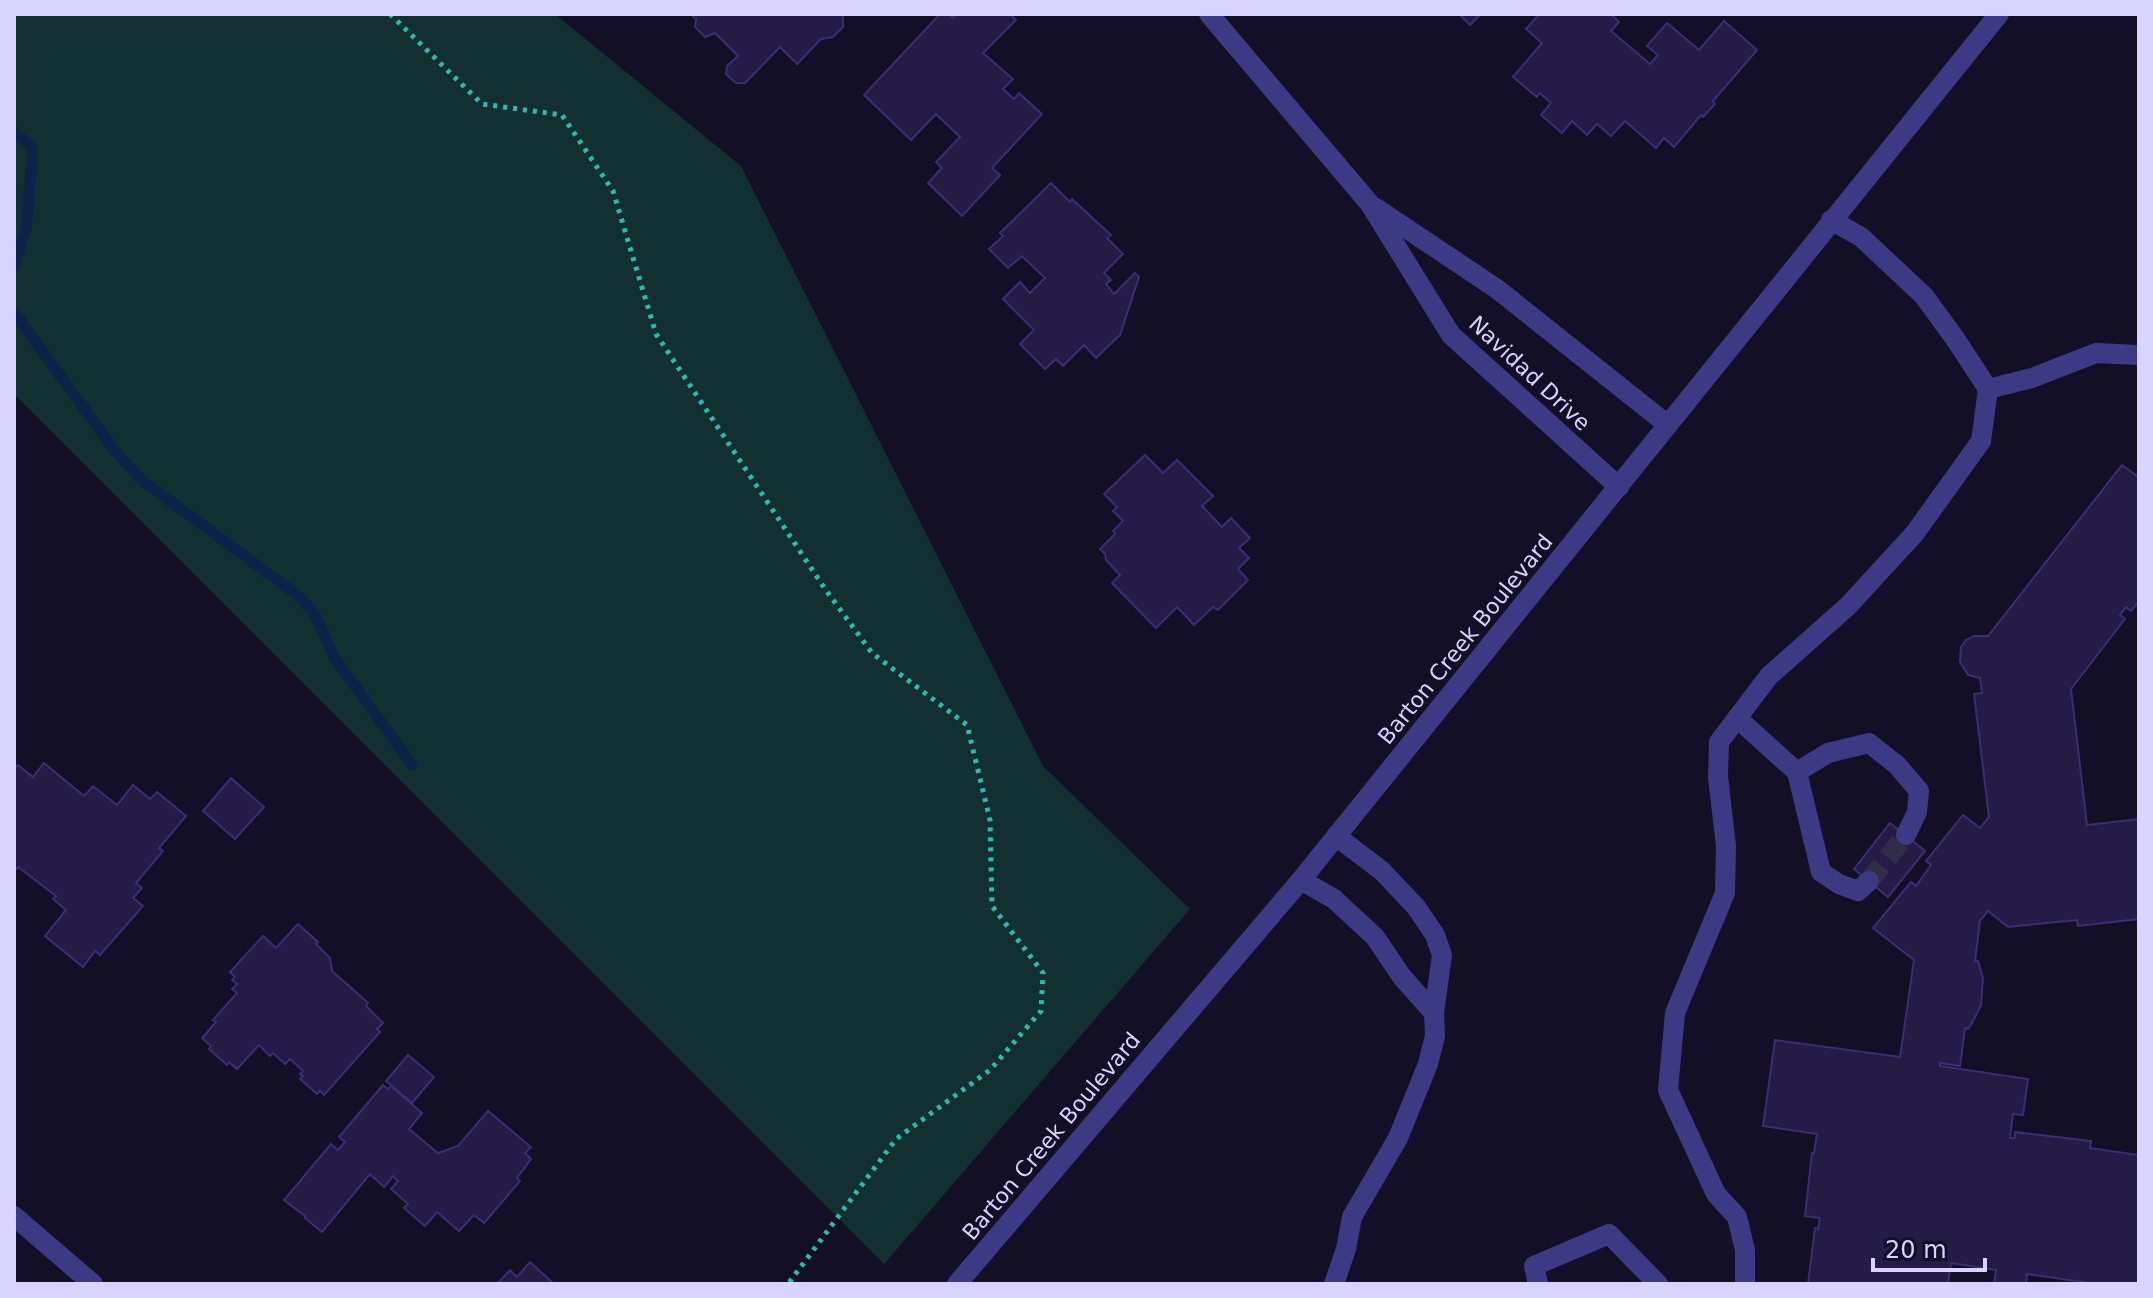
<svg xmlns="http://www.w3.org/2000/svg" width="2153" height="1298" font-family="'DejaVu Sans',sans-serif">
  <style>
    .green { fill: #12302f }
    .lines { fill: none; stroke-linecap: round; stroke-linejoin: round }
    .stream { stroke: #0c2248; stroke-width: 11 }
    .building { fill: #241b47; stroke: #3b2d73; stroke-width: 2 }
    .minor-tunnel { stroke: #312d47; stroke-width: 20; stroke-dasharray: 20 10; stroke-linecap: butt }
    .path { stroke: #2fb8b0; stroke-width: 5; stroke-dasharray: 4 6; stroke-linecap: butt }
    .minor { stroke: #3d3a85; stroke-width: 20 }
    .labels { text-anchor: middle; stroke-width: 6; stroke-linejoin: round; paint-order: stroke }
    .street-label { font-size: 22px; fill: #d9d4ff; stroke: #130f26 }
  </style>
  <rect width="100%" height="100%" fill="#130f26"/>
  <path class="green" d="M14,14H555L741,166L1043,766L1190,909L884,1264L14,394Z"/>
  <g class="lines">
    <g class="stream">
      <path d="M14,132L33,147L26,229L14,267"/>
      <path d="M14,312L115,451L143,481L300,597L315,615L334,657L412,765"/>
    </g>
  </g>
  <g class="building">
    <path d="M691,14H843V27L833,37L821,39L797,64L780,47L745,83H736L726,74L727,66L738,56L715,33L705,37L695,27L696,19Z"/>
    <path d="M940,14H948L953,18L957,14H1010L1016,20L983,53L1013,79L1003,89L1014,99L1019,93L1042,114L992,168L1000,175L962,216L928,183L942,168L936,162L960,137L936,114L911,140L864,95Z"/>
    <path d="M1459,14H1481L1470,25Z"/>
    <path d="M1539,14H1611L1619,22L1611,31L1650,64L1658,55L1647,46L1667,23L1699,50L1724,21L1757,50L1713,101L1715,104L1703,117L1701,115L1674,147L1664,138L1656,148L1625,121L1611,136L1597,124L1587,135L1572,121L1562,133L1541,115L1551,103L1540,93L1537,97L1513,77L1542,43L1526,29Z"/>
    <path d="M1051,183L1070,202L1072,199L1111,235L1107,238L1123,254L1104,273L1111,280L1106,284L1114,294L1135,273L1139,277L1120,335L1096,358L1084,345L1063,366L1056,359L1045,369L1020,344L1034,330L1003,299L1020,282L1030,293L1045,278L1022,256L1008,268L989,249L1003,236L1000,233Z"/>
    <path d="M1145,455L1163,473L1177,460L1213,496L1202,506L1222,527L1231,518L1250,538L1239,548L1249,558L1238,569L1248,580L1218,610L1213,607L1194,625L1177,607L1156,628L1112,583L1120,575L1106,560L1105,554L1100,549L1115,534L1113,531L1123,521L1113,511L1117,507L1104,494Z"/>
    <path d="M2122,465L2137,476L2139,473V601L2131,611L2126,607L2120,615L2125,619L2071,689L2087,825L2139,819V919L2078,926L2077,920L2008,927L1988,911L1980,921L1975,961H1978L1983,978L1981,1005L1971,1025L1968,1029L1965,1028L1960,1066L1940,1063V1066L2028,1079L2023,1115L2013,1114L2010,1138H2015V1132L2091,1141L2090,1148L2139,1155V1284H2097L2027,1274L2026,1284H1994L1996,1270L1951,1263L1948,1284H1808L1815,1228L1818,1229L1820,1218L1805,1216L1812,1153H1814L1817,1134L1763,1126L1775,1040L1900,1057L1914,960L1873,928L1911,882L1916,886L1931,865L1926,861L1963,815L1980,828L1989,817L1974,694L1982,693L1980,678L1968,675L1960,662L1961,647L1966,640L1974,636H1988Z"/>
    <path d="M44,763L84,796L93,786L117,805L133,785L150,799L157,792L186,816L159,848L163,851L136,883L142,888L133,898L143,906L100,955L95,951L83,967L45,936L66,910L53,899L56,896L18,867L14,872V769L18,765L33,777Z"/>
    <path d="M231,778L264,807L235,839L203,811Z"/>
    <path d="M1890,823L1925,851L1888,897L1854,869Z"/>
    <path d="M298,924L318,942L316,944L330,958L332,971L368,1003L366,1006L383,1023L377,1029L380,1032L324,1095L320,1091L317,1094L300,1079L303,1076L300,1074L303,1071L290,1059L285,1064L273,1053L270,1056L259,1045L237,1069L229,1062L227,1065L209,1049L211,1046L202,1038L216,1022L213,1020L237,993L232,989L237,984L232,980L235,977L230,972L263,936L276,948Z"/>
    <path d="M408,1055L434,1077L412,1103L386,1081Z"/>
    <path d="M383,1085L388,1089L391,1086L422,1113L409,1129L438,1153L458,1146L488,1111L531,1147L525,1153L531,1159L517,1178L520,1181L484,1223L474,1215L459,1231L437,1212L425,1226L404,1208L408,1204L391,1189L398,1181L393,1176L384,1187L370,1174L322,1232L305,1218V1216L284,1200L331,1144L338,1150L345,1142L339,1137Z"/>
    <path d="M530,1262L554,1284H497L510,1270L517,1277Z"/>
  </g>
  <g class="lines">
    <path class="minor-tunnel" d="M1869,881L1906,835"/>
    <path class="path" d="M390,14L482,104L562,115L613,191L656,334L825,589L872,653L967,725L990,820L992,906L1043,973L1041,1011L990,1070L896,1139L788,1284"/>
    <g class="minor">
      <path d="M1209,14L1370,204L1451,335L1619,487"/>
      <path d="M1376,208L1497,289L1668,425"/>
      <path d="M1831,220L1861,237L1924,296L1956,340L1988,389L2032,378L2096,353L2139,355"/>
      <path d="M1737,718L1797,772L1821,872L1839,884L1858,891L1869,881"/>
      <path d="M1797,772L1828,753L1869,743L1897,765L1919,791L1917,812L1906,835"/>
      <path d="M1301,880L1334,899L1375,937L1402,977L1434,1013"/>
      <path d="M14,1216L93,1284"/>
      <path d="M957,1284L1301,880L1999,14"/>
      <path d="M1334,1284L1346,1249L1352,1217L1398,1138L1428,1064L1435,1036L1434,1013L1442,955L1435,935L1416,907L1382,871L1336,836"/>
      <path d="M1538,1284L1534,1266L1609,1234L1658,1284"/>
      <path d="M1745,1284V1250L1737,1217L1716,1194L1668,1090L1675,1013L1725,893L1726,846L1718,777L1719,742L1769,676L1848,606L1915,533L1981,441L1988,389"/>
    </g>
  </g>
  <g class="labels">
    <g class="street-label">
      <text transform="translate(1530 373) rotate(43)" y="8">Navidad Drive</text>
      <text transform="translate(1465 639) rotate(-51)" y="8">Barton Creek Boulevard</text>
      <text transform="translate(1051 1136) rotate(-50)" y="8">Barton Creek Boulevard</text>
    </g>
  </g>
  <rect width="2153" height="1298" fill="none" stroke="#d9d4ff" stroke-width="32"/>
  <path d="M1873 1258v12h112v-12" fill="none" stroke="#d9d4ff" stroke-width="4"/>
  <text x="1885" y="1258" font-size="24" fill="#d9d4ff" stroke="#130f26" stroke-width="6" paint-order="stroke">20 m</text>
</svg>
